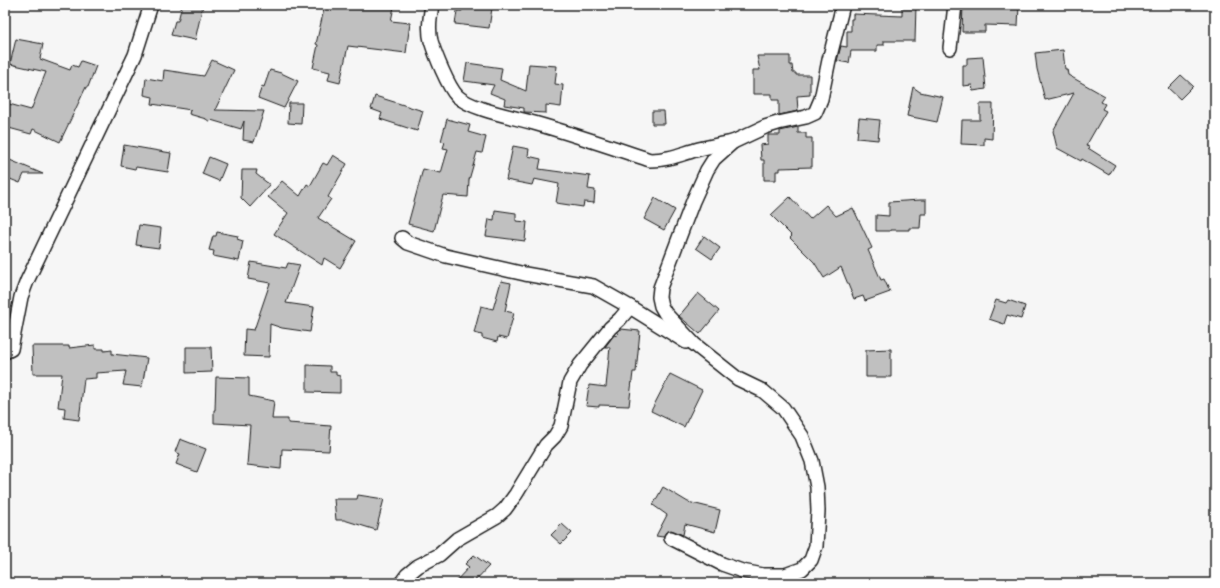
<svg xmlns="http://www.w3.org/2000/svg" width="1220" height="588" font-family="'Playpen Sans',sans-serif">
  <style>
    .building { fill: #c0c0c0; stroke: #1c1c1c }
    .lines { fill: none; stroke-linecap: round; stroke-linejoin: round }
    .street-casing { stroke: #1c1c1c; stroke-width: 16 }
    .street { stroke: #fff; stroke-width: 13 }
  </style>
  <rect width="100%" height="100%" fill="#f6f6f6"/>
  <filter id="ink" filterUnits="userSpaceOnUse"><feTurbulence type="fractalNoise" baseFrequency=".025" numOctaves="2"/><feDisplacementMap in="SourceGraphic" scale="8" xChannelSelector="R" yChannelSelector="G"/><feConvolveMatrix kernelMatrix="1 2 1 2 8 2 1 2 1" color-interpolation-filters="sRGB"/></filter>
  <g filter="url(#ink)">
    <g class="building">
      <path d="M182,5H203L195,40L171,35L175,21H178Z"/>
      <path d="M325,5H385L394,7L391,21L410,23L406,53L348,46L340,83L328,80L330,72L313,68L318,45L316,44Z"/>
      <path d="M462,5H488V7L492,8L489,28L455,24L457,11H462Z"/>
      <path d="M902,5H916L915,41H884V45H877V51H851L849,63L837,61L841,46L847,47V31H851V19H853V14L902,16Z"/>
      <path d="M963,5H1019L1018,26L985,25V32H962Z"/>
      <path d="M16,39L43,44L40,59L70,70L72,65L78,67L81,61L96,66L88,87H86L60,142L33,129L31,134L5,127V121L9,104L31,110L46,72L10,64Z"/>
      <path d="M1063,50L1065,69H1067L1068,75L1105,96L1101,102L1105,104L1102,109L1106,111L1086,146L1089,147L1088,148L1115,165L1109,175L1082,159L1081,161L1057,148L1053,131L1074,93L1045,100L1037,69L1035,53Z"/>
      <path d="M757,56H790V65H792L793,73H796V75H810V95L797,96L798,111L779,115V100H772V94H753V70H760Z"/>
      <path d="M983,57L986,89L973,91L972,85L963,86V65H967V58Z"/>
      <path d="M212,60L234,70L215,110L264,111L254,142L243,140L244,121L241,129L211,120L210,122L206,119L189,114L190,110H191L152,104L153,97L144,95L146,78L163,81L164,70L204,76Z"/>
      <path d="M467,63L502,68L500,80L526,91L529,64L557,66L555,84L563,85L561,107L546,105V113L524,112V108L504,105L505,99L490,93L494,85L464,81Z"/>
      <path d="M270,70L281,73L298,81L284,108L258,98L262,86L264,87Z"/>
      <path d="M1181,75L1193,86L1180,99L1168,88Z"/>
      <path d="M913,87L920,92L943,97L937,122L907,116Z"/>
      <path d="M375,96L423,111L417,131L380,119L382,113L371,109Z"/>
      <path d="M289,103H302L301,124L288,123Z"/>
      <path d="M980,104H993L992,139L984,138V145L961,144L962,120H980Z"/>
      <path d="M652,111H664L665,124H652Z"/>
      <path d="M859,118L880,120L878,140L857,138Z"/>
      <path d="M447,119L470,125L468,132L486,137L482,153L477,152L469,180L468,197L443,195L434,231L408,224L423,169L441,173L448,149L443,148L445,142L441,141Z"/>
      <path d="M798,127V133H806V138H812V167L780,168V171H776V180H764V160H761L760,145L768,144V135H780V131Z"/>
      <path d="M124,145L171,153L168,172L136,167L135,169L121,166Z"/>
      <path d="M513,146L529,149L528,156L541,159L539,169L590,176L588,189L595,190L594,203L584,202L583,207L556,203L559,184L534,179L532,185L506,180Z"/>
      <path d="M333,155L347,164L328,197L331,199L318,218L356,241L340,268L324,258L322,265L274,234L288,213L268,197L282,181L300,196L307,184L310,186L323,163L327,165Z"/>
      <path d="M209,157L226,164L219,181L202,174Z"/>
      <path d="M5,158L17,163L43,174H24L20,183L5,177Z"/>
      <path d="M242,170H257L256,174L270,185L250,207L241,198Z"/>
      <path d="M790,197L810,219L826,205L836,216L853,208L872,248L868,250L881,280L884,279L890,292L865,301L863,296L854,299L841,267L824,278L814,262L790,238L792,236L771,215Z"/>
      <path d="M655,198L675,210L664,230L644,219Z"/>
      <path d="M920,200H926V214H921L920,228H909V230H890V231H876V215L889,216V202Z"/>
      <path d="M495,210L516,213V221L527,222L525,241L486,236L489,219L494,220Z"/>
      <path d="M139,225L161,228L159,248L136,245Z"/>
      <path d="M217,232L238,236L237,239L243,241L239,261L213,256L214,251L209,250L213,236H216Z"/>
      <path d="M704,236L720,248L712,259L696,248Z"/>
      <path d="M251,262L286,268L288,263L300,265L286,303L314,307L310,332L282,328L270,324L269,357L244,356L245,329L254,330L270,283L248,279Z"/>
      <path d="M501,281L511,283L505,311L514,313L507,339L498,337L497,342L482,338V335L474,333L481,306L493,309Z"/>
      <path d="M698,293L719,311L700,334L679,316Z"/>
      <path d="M996,300L1006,303L1008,300L1025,306L1021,319L1007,315L1004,324L989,319Z"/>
      <path d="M621,329L640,331L636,372H633L629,406L599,405V407L586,406L589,385L606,387L610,347H605L614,335L617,336L618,332Z"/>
      <path d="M95,345V349H104V351L112,350V354L147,358L142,387L123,385L126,371L96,373V378L84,379L79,420L64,418L65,408L58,407L62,374H33L32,346H69V348Z"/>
      <path d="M186,347H211L212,372L186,373Z"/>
      <path d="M891,349V377H866V350Z"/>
      <path d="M307,365L330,366V372H336V375L340,376V393L307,392Z"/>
      <path d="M670,374L702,390L684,427L651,411Z"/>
      <path d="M216,377L249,378V396L274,401L272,419H288V423L331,426L329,451L282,449L281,469L247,465L250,425L214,423V410H215Z"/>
      <path d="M180,439L206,449L197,472L176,464L180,454L175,452Z"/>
      <path d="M663,487L688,502L720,510L715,532L685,524L683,535L671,530L666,532L663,537L656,536L667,515L653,505Z"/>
      <path d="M358,495L384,499L376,530L344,520H336L334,499H357Z"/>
      <path d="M562,524L572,533L561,544L551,535Z"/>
      <path d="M474,555L489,566L473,583H454L469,567L465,564Z"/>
    </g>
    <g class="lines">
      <g class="street-casing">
        <g id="street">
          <path d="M432,5C430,17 428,29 431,41C435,54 448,87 457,96C472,110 514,117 534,123C573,134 611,147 650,160C669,160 681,154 699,149C710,146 722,144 733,142"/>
          <path d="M950,48L955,5"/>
          <path d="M402,238L408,243L446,256L525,274L593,286L630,307L686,342"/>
          <path d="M5,352L11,349L21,297L27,281L135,55L151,5"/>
          <path d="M671,538L722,564L742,571L763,575H785L802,569L811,560L816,546L818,511L817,487L812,461L802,436L783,408L763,391L738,379L694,344L665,313L661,306L659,297L660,288L693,201L707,170L714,159L733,142L765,127L778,123L806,117L815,113L821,99L829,60L843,5"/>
          <path d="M401,583L407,575L418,566L439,555L457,539L497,516L505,509L516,494L546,445L555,436L561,426L570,382L580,365L610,328L620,319L630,307"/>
        </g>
      </g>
      <use href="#street" class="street"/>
    </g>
  </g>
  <rect width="1220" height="588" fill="none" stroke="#fff" stroke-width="20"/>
  <rect x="10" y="10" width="1200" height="568" fill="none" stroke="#1c1c1c" stroke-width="1.5" filter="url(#ink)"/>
</svg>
